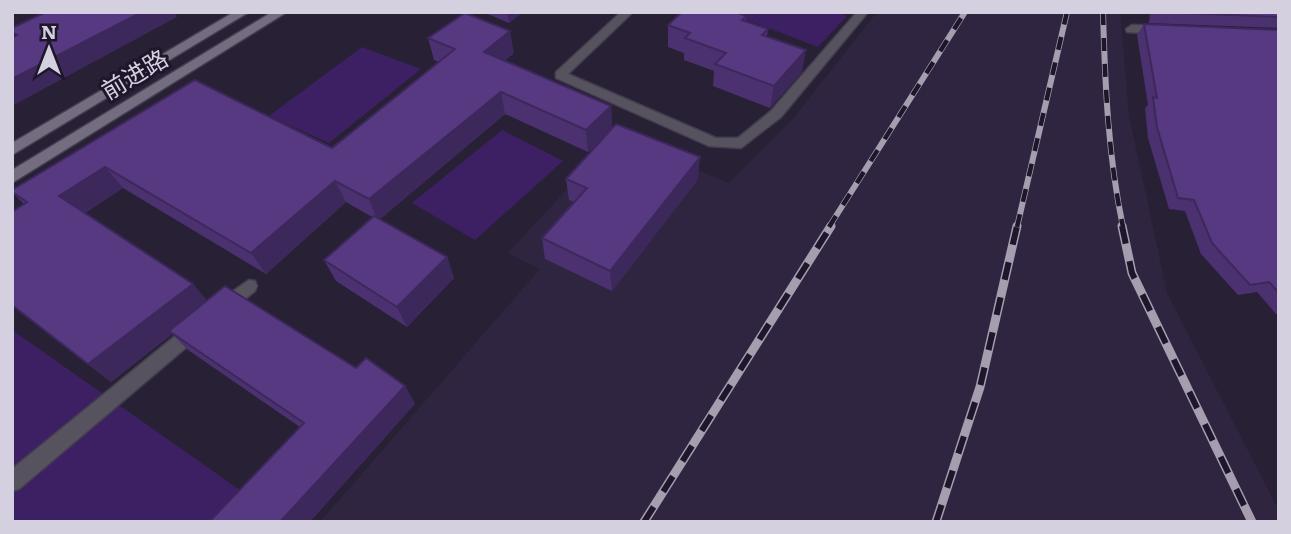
<svg xmlns="http://www.w3.org/2000/svg" width="1291" height="534" font-family="Literata,'Noto Sans SC',serif">
  <style>
    .built { fill: #302541 }
    .green { fill: #3d2063 }
    .lines { fill: none; stroke-linecap: round; stroke-linejoin: round }
    .lane-casing { stroke: #443c50; stroke-width: 3 }
    .street-casing { stroke: #443c50; stroke-width: 3 }
    .secondary-casing { stroke: #443c50; stroke-width: 3 }
    .lane { fill: #57535e; fill-rule: evenodd }
    .street { fill: #57535e; fill-rule: evenodd }
    .secondary { fill: #736d7f; fill-rule: evenodd }
    .rail-far1-casing { stroke: #a49eaf; stroke-width: 6 }
    .rail-casing { stroke: #a49eaf; stroke-width: 9 }
    .rail-far1 { stroke: #1e162b; stroke-width: 4.5; stroke-dasharray: 13; stroke-linecap: butt }
    .rail { stroke: #1e162b; stroke-width: 6; stroke-dasharray: 18; stroke-linecap: butt }
    .wall { fill: #4b3170 }
    .shaded-wall { fill: #3d285b }
    .building { fill: #573982; stroke: #3d285b; stroke-width: 2 }
    .labels { text-anchor: middle; stroke-width: 6; stroke-linejoin: round; paint-order: stroke }
    .street-label { font-size: 24px; fill: #d5d0df; stroke: #1e162b }
  </style>
  <rect width="100%" height="100%" fill="#282035"/>
  <path class="built" d="M877,12H1120L1129,116L1167,293L1279,511V522H320L540,269L508,253L615,137L729,183L792,120Z"/>
  <g class="green">
    <path d="M727,12H838L847,16L818,47Z"/>
    <path d="M362,47L421,69L329,143L269,116Z"/>
    <path d="M502,130L563,161L475,240L412,203Z"/>
    <path d="M12,330L247,495L218,522H16L12,519Z"/>
  </g>
  <g class="lines">
    <g class="lane-casing">
      <g id="lane">
        <path d="M621,12H633L568,74L716,138H738L771,111L857,12H868L781,117L741,148L709,146L556,78V72Z"/>
        <path d="M249,280L255,281L257,286L255,291C244,299 230,317 216,313L214,308L216,303Z"/>
        <path d="M196,322L202,324L204,329L202,334L19,489L12,491V469L190,324Z"/>
      </g>
    </g>
    <g class="street-casing">
      <path id="street" d="M1132,25L1163,26L1169,30L1163,34L1127,32L1126,29Z"/>
    </g>
    <g class="secondary-casing">
      <g id="secondary">
        <path d="M234,12H249L12,155V143Z"/>
        <path d="M272,12H287L12,183V170Z"/>
      </g>
    </g>
    <use href="#lane" class="lane"/>
    <use href="#street" class="street"/>
    <use href="#secondary" class="secondary"/>
    <g class="rail-far1-casing">
      <g id="rail-far1">
        <path d="M1103,12C1105,84 1108,156 1123,227"/>
        <path d="M829,227L965,12"/>
        <path d="M1017,227L1067,12"/>
      </g>
    </g>
    <g class="rail-casing">
      <g id="rail">
        <path d="M1122,226L1132,273L1252,522"/>
        <path d="M644,522L831,226"/>
        <path d="M936,522L980,387L1017,226"/>
      </g>
    </g>
    <use href="#rail-far1" class="rail-far1"/>
    <use href="#rail" class="rail"/>
  </g>
  <g class="wall">
    <path d="M483,12H523L509,23Z"/>
    <path d="M1150,12H1279V28L1149,23Z"/>
    <path d="M746,16V21L768,29L767,36L802,72L770,108L713,86L714,71L684,60V53L668,47V25Z"/>
    <path d="M1144,24L1279,30V314H1276L1257,292L1238,295L1201,254L1185,211L1169,209L1148,138L1145,108L1148,105L1137,35Z"/>
    <path d="M428,38L514,53L504,61L611,106L612,128L588,152L505,114L380,219L447,257L454,278L407,327L336,281L324,260L372,217L346,202L266,274L123,188L85,213L193,284L207,301L356,368L405,386L415,404L300,427L188,350L172,334L111,382L12,306V212L24,204L12,192L195,80L332,148L439,62L434,60Z"/>
    <path d="M566,179H698L612,291L545,259L542,238L574,202L569,200Z"/>
  </g>
  <g class="shaded-wall">
    <path d="M142,12H174L177,17L12,106V79Z"/>
    <path d="M507,12H523L509,23Z"/>
    <path d="M510,31L514,53L488,74L484,52Z"/>
    <path d="M806,50L802,72L770,108L774,86Z"/>
    <path d="M501,92L505,114L378,221L369,199Z"/>
    <path d="M611,106L612,128L588,152L586,130Z"/>
    <path d="M700,157L698,179L612,291L610,271Z"/>
    <path d="M105,167L123,188L79,217L59,196Z"/>
    <path d="M335,181L346,202L266,274L251,253Z"/>
    <path d="M447,257L454,278L407,327L397,307Z"/>
    <path d="M193,284L210,304L169,331L172,334L111,382L88,364Z"/>
    <path d="M405,386L415,404L310,522H280Z"/>
  </g>
  <g class="building">
    <path d="M46,12L68,13L70,12H142L12,79V38L17,35L12,32V28Z"/>
    <path d="M682,12H736L746,16L742,20L768,29L762,35L806,50L774,86L715,64L726,53L685,38L690,33L668,25Z"/>
    <path d="M1165,12H1279V17Z"/>
    <path d="M465,13L510,31L484,52L611,106L586,130L501,92L369,199L335,181L251,253L105,167L59,196L193,284L88,364L12,305V212L27,202L12,192V190L195,80L332,148L455,49L428,38Z"/>
    <path d="M1144,24L1279,30V293L1269,282L1250,285L1212,243L1194,200L1178,198L1157,127L1153,97L1157,98Z"/>
    <path d="M616,124L700,157L610,271L542,238L587,188L566,179Z"/>
    <path d="M374,216L447,257L397,307L324,260Z"/>
    <path d="M225,286L356,368L366,358L405,386L280,522H209L304,423L169,331Z"/>
  </g>
  <g class="labels">
    <g class="street-label">
      <text transform="translate(135 75) rotate(-31)" y="8">前进路</text>
    </g>
  </g>
  <rect width="1291" height="534" fill="none" stroke="#d5d0df" stroke-width="28"/>
  <g transform="translate(49 49)" stroke="#1e162b" stroke-width="5" paint-order="stroke">
  <path d="M0-5L12 26L0 18L-12 26Z" fill="#d5d0df"/>
  <text y="-10" font-size="19" font-weight="bold" text-anchor="middle" fill="#d5d0df">N</text>
  </g>
</svg>
